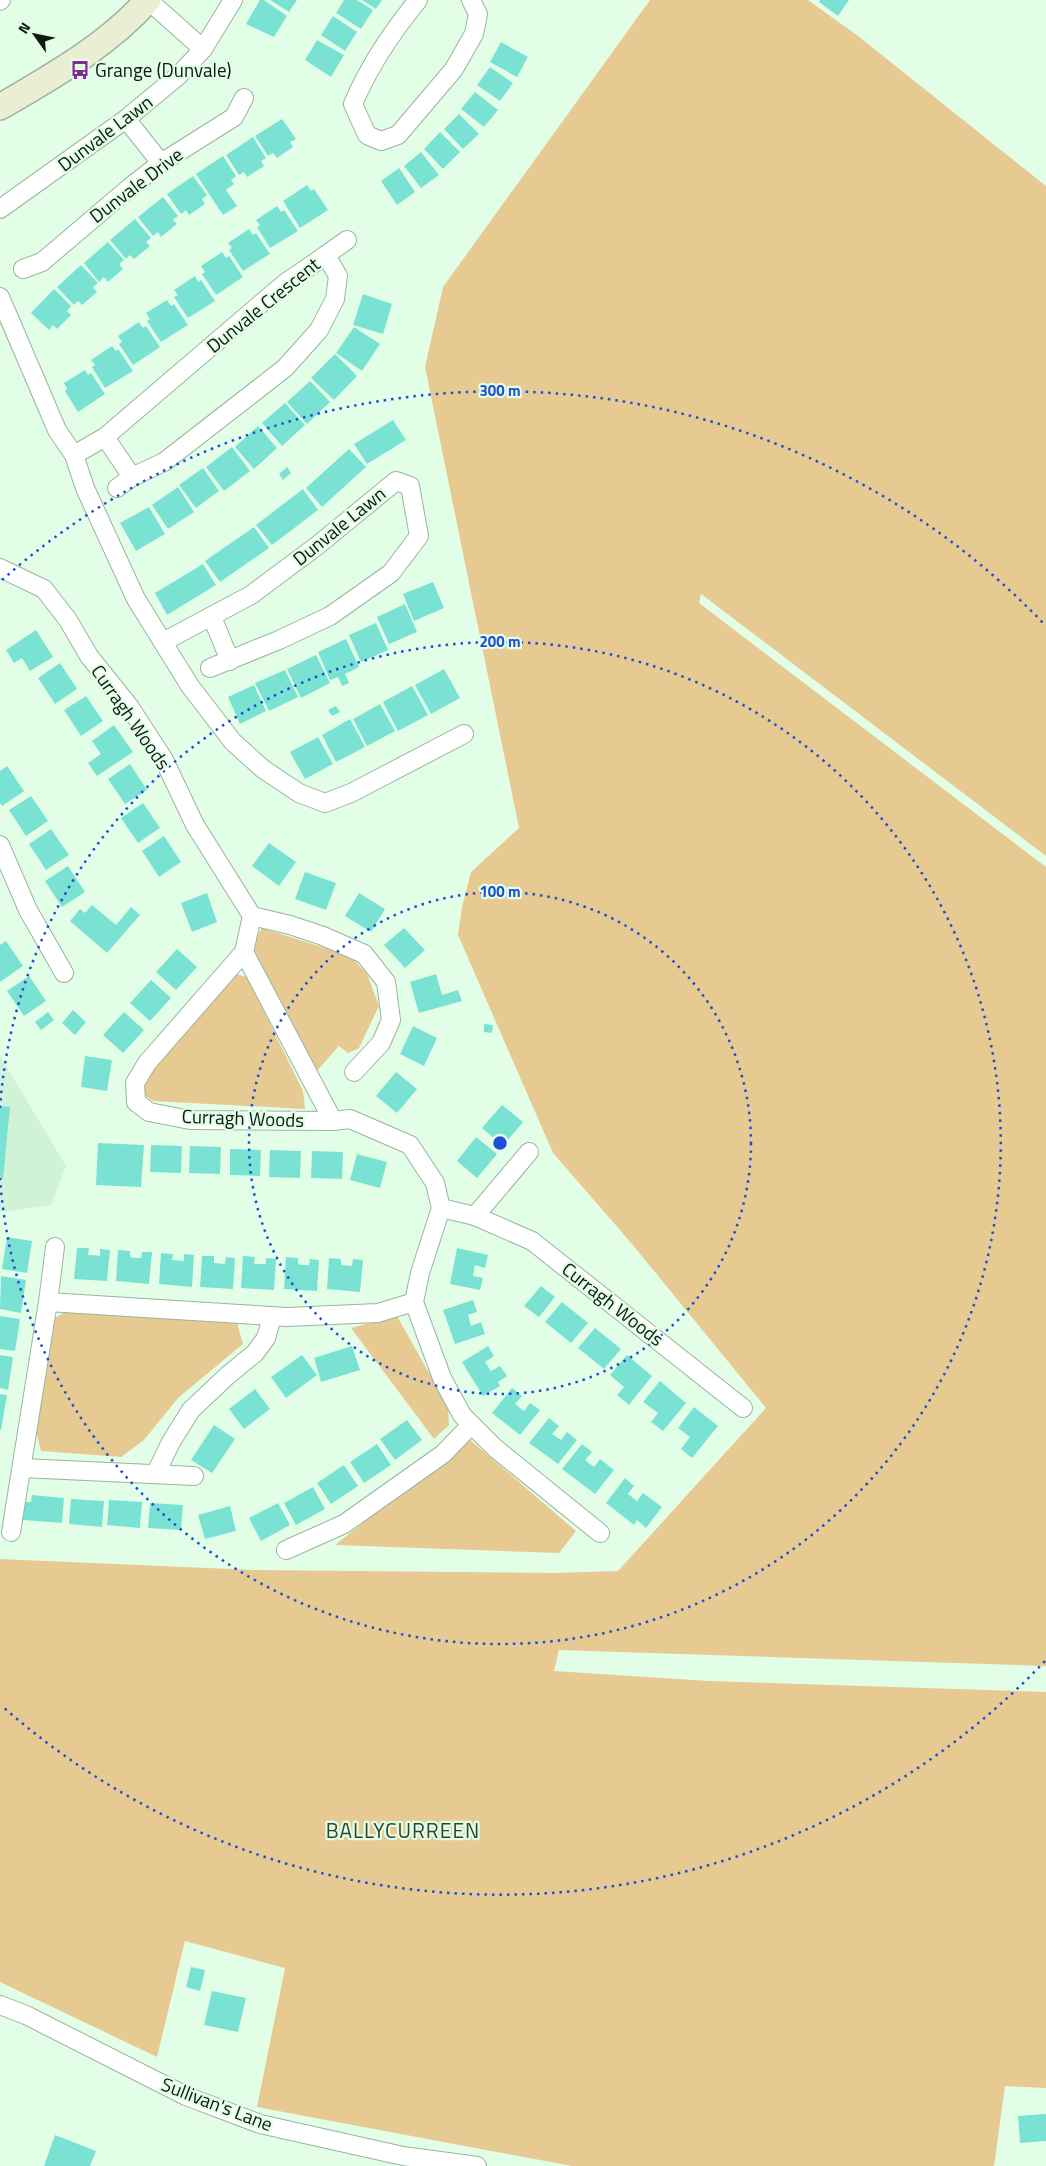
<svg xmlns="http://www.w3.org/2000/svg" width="1046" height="2166" font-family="'Titillium Web',sans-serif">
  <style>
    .built { fill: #d0f2d6 }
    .green { fill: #e7ca92 }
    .building { fill: #7ae2d3 }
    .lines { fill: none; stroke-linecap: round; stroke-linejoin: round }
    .minor-casing { stroke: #9ab49e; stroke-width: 20 }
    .secondary-casing { stroke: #9ab49e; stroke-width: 28 }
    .minor { stroke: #fff; stroke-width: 18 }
    .secondary { stroke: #eaeed3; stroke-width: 25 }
    .ring { fill: none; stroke: #1d4ed8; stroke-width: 2.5; stroke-dasharray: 2.5 5 }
    .labels { text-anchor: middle; stroke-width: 4.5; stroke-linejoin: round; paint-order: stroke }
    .poi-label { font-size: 19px; fill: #0f1911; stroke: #e3fee7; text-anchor: start }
    .street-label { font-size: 19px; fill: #0f1911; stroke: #e3fee7 }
    .quarter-label { font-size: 21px; letter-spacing: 1px; fill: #2e4432; stroke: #e3fee7 }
    .centre { fill: #1d4ed8; stroke: #e3fee7; stroke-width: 2.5 }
    .ring-label { font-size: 15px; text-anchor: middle; font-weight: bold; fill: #1d4ed8; stroke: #e3fee7; stroke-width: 4.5; stroke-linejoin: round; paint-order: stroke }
  </style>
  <rect width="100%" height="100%" fill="#e3fee7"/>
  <path class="built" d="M0,1056L66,1166L51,1205L0,1212Z"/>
  <g class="green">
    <path d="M650,0H808L858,36L1046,186V856L701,594L699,603L1046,867V1666L559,1650L554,1671L709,1681L1046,1692V2088L1005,2086L994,2166H572L257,2107L285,1968L185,1941L157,2057L0,1982V1559L254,1570L553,1573L618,1571L766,1408L632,1244L553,1153L458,935L462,907L471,872L519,828L425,367L443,287Z"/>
    <path d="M262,928L350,956L367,974L379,1006L359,1048L348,1053L339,1046L316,1072L251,946Z"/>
    <path d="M236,974L247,977L303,1091L305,1109L153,1101L143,1094V1079Z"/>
    <path d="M71,1308L237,1323L243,1344L178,1398L144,1440L121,1457L41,1451L34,1424L55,1318Z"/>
    <path d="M397,1316L448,1407L449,1425L434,1439L351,1328Z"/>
    <path d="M469,1439L576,1531L559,1553L335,1545Z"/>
  </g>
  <g class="building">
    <path d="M260,0H264L287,16L274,37L246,24Z"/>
    <path d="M270,0H297L289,12Z"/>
    <path d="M344,0H357L373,10L361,29L336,13Z"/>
    <path d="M362,0H382L376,9Z"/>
    <path d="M820,0H849L838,16L819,2Z"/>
    <path d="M333,16L357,32L345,51L321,35Z"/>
    <path d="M317,40L344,55L331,77L305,60Z"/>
    <path d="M501,42L528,57L517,77L490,62Z"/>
    <path d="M490,67L513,83L500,101L477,85Z"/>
    <path d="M475,92L498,110L484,127L461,109Z"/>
    <path d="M459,114L479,134L463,149L444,129Z"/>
    <path d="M282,119L296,139L290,142L293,147L277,158L273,153L268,156L255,136Z"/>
    <path d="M440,132L460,152L443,169L424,149Z"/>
    <path d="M253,137L266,158L261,161L264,166L247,177L244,172L239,175L226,155Z"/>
    <path d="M421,152L439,175L421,188L404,166Z"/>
    <path d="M223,156L236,176L231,180L234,184L226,190L237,206L223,215L196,174Z"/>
    <path d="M399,168L415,192L397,205L381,181Z"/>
    <path d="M193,176L207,195L202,199L205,204L189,215L186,210L181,214L167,194Z"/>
    <path d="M307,185L311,191L314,189L328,210L300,228L283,201Z"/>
    <path d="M163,197L178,216L173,220L177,224L161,237L158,232L153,236L138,217Z"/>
    <path d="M277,206L281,212L284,210L298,231L270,248L257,227L260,225L256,220Z"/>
    <path d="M135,219L151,238L146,242L150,246L134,259L130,255L126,259L110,240Z"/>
    <path d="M249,229L253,235L256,233L270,254L243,271L229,250L232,248L228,243Z"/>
    <path d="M108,242L124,260L119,264L123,269L108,282L104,277L99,282L84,263Z"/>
    <path d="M222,252L226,258L229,256L243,277L216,295L202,274L205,272L201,266Z"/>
    <path d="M81,265L98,283L93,287L97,292L82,305L78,301L74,305L57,287Z"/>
    <path d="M195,276L198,282L201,280L215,301L188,318L174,297L178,295L174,290Z"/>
    <path d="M54,289L71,306L67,311L71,315L57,329L53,325L49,330L31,313Z"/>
    <path d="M363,294L392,304L383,334L353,325Z"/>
    <path d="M167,300L171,306L174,304L188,325L161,342L147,321L150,319L146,313Z"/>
    <path d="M139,322L143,328L146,326L160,347L133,365L119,344L122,342L118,336Z"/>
    <path d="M354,327L380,344L362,371L336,353Z"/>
    <path d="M112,346L116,351L118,349L133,371L105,388L92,367L95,365L91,360Z"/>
    <path d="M335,354L357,376L334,400L311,378Z"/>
    <path d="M85,370L88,375L91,373L105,394L78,412L65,391L67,389L64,383Z"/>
    <path d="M310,381L330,402L307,424L287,402Z"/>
    <path d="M285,403L305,425L282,446L262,423Z"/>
    <path d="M393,420L406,440L367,464L354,444Z"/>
    <path d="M258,426L277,448L254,469L235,447Z"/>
    <path d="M232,447L250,471L224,491L206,467Z"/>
    <path d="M349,449L366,467L322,507L306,488Z"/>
    <path d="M287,467L291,473L283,480L279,474Z"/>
    <path d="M203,468L219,491L196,508L179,485Z"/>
    <path d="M178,487L194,512L168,529L152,505Z"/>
    <path d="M303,489L318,510L272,545L256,525Z"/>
    <path d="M149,507L165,534L136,551L120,523Z"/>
    <path d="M254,527L269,548L220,582L205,561Z"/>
    <path d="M203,564L216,585L167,615L155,593Z"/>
    <path d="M433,582L444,608L414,621L403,594Z"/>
    <path d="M405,604L417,632L389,644L377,617Z"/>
    <path d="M376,623L388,650L361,662L349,635Z"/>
    <path d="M36,630L53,657L30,671L22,658L14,663L6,650Z"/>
    <path d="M346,639L359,667L345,674L349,683L342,686L338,677L330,680L318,652Z"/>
    <path d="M316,655L330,683L301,698L287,669Z"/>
    <path d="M60,663L77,689L55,704L38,678Z"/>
    <path d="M444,669L460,698L431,714L415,685Z"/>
    <path d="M285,670L298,697L269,711L255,683Z"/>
    <path d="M254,685L266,711L240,724L228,697Z"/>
    <path d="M412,686L428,715L398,731L383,702Z"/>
    <path d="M86,696L103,721L81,736L64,710Z"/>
    <path d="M380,704L395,731L367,746L353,719Z"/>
    <path d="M336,706L340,712L332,716L328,710Z"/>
    <path d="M350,719L365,747L336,762L322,735Z"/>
    <path d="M114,725L133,752L97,776L88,763L101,754L92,741Z"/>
    <path d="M318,737L333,764L305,779L290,752Z"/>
    <path d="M130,764L147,790L125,804L108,779Z"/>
    <path d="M7,766L24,791L2,806L0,803V771Z"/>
    <path d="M31,796L48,821L26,836L9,810Z"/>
    <path d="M143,803L160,828L138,843L121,818Z"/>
    <path d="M51,829L69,855L46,870L29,844Z"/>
    <path d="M164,836L181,862L159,877L142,851Z"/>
    <path d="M269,843L296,862L279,886L252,866Z"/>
    <path d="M68,866L85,892L62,907L45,881Z"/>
    <path d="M305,872L336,883L326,910L295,899Z"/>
    <path d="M207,893L217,922L192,932L181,903Z"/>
    <path d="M359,893L385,909L371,932L345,916Z"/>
    <path d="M92,905L116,925L131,907L140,915L107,953L70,921L80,909L85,913Z"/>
    <path d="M404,928L425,950L405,968L384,945Z"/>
    <path d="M6,941L23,966L0,982V945Z"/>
    <path d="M177,949L197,967L176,990L156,972Z"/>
    <path d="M436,974L442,995L458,990L462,1001L419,1013L410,982Z"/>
    <path d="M29,976L46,1001L24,1016L7,991Z"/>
    <path d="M151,980L171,998L150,1021L130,1003Z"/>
    <path d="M73,1010L86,1022L75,1035L62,1023Z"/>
    <path d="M48,1012L54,1020L41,1030L35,1022Z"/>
    <path d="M124,1012L144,1030L123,1053L103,1035Z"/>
    <path d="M484,1024L493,1025L492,1033L484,1032Z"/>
    <path d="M413,1026L437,1038L424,1066L400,1054Z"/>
    <path d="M85,1056L112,1060L107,1091L81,1087Z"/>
    <path d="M396,1072L417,1089L397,1113L376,1096Z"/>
    <path d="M502,1105L523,1122L503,1146L482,1128Z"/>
    <path d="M0,1106L10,1107L3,1179H0Z"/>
    <path d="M476,1137L497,1154L477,1178L457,1161Z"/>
    <path d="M98,1143L144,1145L141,1187L96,1185Z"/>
    <path d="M151,1145L182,1146L181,1173L150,1172Z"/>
    <path d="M190,1146L221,1147L220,1174L189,1173Z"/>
    <path d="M230,1149L261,1150L260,1176L230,1175Z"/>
    <path d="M270,1150L301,1151L300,1178L269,1177Z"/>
    <path d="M312,1151L343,1152L342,1179L311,1178Z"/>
    <path d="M357,1154L387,1162L380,1188L350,1180Z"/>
    <path d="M7,1237L32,1241L27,1273L2,1269Z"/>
    <path d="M77,1248H89L88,1255H93L100,1256V1249L110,1250L107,1281L74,1279Z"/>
    <path d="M457,1248L488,1255L485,1268L475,1265L473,1276L483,1278L480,1290L450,1284Z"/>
    <path d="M118,1250L130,1251V1257L134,1258H141L142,1252H152L149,1284L116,1281Z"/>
    <path d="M161,1253L173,1254L172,1260L184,1261V1254L194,1255L192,1287L159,1284Z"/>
    <path d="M202,1256H214V1263L225,1264L226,1257L235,1258L233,1289L200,1287Z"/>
    <path d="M243,1256L255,1257L254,1264H266V1258L276,1259L274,1290L241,1288Z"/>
    <path d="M286,1257L298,1258V1264L302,1265H309L310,1259L319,1260L317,1291L284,1289Z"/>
    <path d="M329,1258L341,1259V1265L352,1266L353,1259L363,1260L360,1292L327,1289Z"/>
    <path d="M1,1276L26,1280L21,1313L0,1309Z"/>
    <path d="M541,1286L555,1297L539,1317L524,1306Z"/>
    <path d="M473,1300L477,1312L468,1315L471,1326L481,1322L485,1334L455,1344L443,1310Z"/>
    <path d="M562,1302L588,1323L571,1343L545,1322Z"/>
    <path d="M0,1316L20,1319L15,1351L0,1349Z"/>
    <path d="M595,1328L621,1349L604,1369L578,1348Z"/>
    <path d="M352,1346L360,1370L321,1382L314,1358Z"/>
    <path d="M488,1346L494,1356L485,1362L491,1371L500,1366L507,1376L498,1382L500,1386L483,1396L462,1362Z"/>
    <path d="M0,1355L13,1357L8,1390L0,1388Z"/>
    <path d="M302,1355L317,1375L286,1398L271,1377Z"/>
    <path d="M627,1355L652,1376L629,1405L617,1395L624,1387L610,1375Z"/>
    <path d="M660,1381L686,1403L663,1431L651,1422L658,1413L643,1402Z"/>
    <path d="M512,1388L522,1396L515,1404L524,1411L530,1403L540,1410L520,1435L492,1413Z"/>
    <path d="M255,1389L270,1409L244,1429L229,1409Z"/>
    <path d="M0,1394L7,1395L1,1430H0Z"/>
    <path d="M694,1407L718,1426L692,1458L681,1449L690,1437L678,1428Z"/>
    <path d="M549,1418L559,1426L552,1434L561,1440L567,1432L577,1440L558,1464L529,1443Z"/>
    <path d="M407,1420L422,1440L395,1460L380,1439Z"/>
    <path d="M214,1425L235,1439L212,1473L191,1460Z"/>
    <path d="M377,1444L391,1465L364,1483L350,1462Z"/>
    <path d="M582,1444L592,1452L585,1460L594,1467L600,1459L614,1470L595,1494L562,1469Z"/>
    <path d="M344,1465L358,1486L331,1504L317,1483Z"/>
    <path d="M625,1478L634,1486L628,1494L637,1501L643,1493L662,1507L646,1528L637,1520L634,1525L606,1503Z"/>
    <path d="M313,1487L325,1509L296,1525L284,1503Z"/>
    <path d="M32,1495L64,1498L62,1523L23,1520L24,1502H31Z"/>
    <path d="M71,1499L104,1501L102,1527L69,1524Z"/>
    <path d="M109,1500L142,1502L140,1528L107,1525Z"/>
    <path d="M150,1503L183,1505L181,1530L148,1528Z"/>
    <path d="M278,1503L290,1525L261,1541L249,1518Z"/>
    <path d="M230,1506L236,1531L205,1539L198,1515Z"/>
    <path d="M191,1967L205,1970L200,1991L186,1987Z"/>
    <path d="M212,1991L246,1998L238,2032L204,2025Z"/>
    <path d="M1046,2114V2141L1020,2143L1018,2116Z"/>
    <path d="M55,2135L96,2151L90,2166H44Z"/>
  </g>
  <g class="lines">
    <g class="minor-casing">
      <g id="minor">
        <path d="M148,0L203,49"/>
        <path d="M418,0C392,32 369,66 353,104L367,135L381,141L398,135L454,69L474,34L478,14L471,0"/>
        <path d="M0,1L1,0"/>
        <path d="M126,119L161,163"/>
        <path d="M0,209L126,119L179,75L203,49L233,0"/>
        <path d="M326,255L347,240"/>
        <path d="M23,269L42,262L129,188L161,163L234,117L244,98"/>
        <path d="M0,297L57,430L74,455L85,488L136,599L190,686L233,742L263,769L299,793L325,803L351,793L464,734"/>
        <path d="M105,437L132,477"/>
        <path d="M74,455L105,437L284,284L326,255L338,276L335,299L319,330L285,368L164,462L132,477L117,488"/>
        <path d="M0,568L44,589L68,620L89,656L129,706L164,760L195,825L252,916L244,952L333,1121L350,1119L410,1145L435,1183L441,1208L420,1273L414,1302L442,1378L462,1415L495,1448L600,1533"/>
        <path d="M212,617L230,661"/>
        <path d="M163,642L251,595L318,545L396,481L410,486L419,536L391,573L330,616L279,640L210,668"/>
        <path d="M0,845L28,910L64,973"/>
        <path d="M252,916L290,925L323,936L364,954L386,982L391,1020L381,1043L354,1072"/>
        <path d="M244,952L147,1063L135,1083L136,1102L149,1112L190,1120L333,1121"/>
        <path d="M441,1208L475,1216L532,1241L743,1408"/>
        <path d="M475,1216L529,1152"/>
        <path d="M48,1302L287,1317L378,1313L414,1302"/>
        <path d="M22,1468L194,1476"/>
        <path d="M156,1473L171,1442L191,1410L227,1376L255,1353L266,1338L272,1317"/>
        <path d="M11,1532L48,1302L55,1247"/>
        <path d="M286,1550L344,1524L443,1454L471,1425"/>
        <path d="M0,2005L26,2015L186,2096L260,2124L403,2156L477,2166"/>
      </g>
    </g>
    <g class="secondary-casing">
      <path id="secondary" d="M0,107C53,76 107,46 148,0"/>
    </g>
    <use href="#minor" class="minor"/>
    <use href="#secondary" class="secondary"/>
  </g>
  <g class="ring">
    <circle cx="500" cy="1143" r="251"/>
    <path d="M0 1108A501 501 0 1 1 0 1178"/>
    <path d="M1045 1661A752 752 0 0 1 2 1706M2 580A752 752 0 0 1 1045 625"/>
  </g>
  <defs>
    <g id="bus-bare" transform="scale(1.5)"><path d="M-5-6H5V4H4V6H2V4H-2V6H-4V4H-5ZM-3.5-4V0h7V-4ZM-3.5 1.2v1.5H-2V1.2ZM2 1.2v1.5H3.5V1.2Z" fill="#7f2a98" stroke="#e3fee7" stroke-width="2.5" paint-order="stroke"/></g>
  </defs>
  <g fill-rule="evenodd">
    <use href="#bus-bare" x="80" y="70"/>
  </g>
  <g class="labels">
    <g class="poi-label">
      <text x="95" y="77">Grange (Dunvale)</text>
    </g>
    <g class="street-label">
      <text transform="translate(105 133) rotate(-37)" y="7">Dunvale Lawn</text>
      <text transform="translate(136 185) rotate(-37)" y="7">Dunvale Drive</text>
      <text transform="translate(263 305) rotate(-39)" y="7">Dunvale Crescent</text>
      <text transform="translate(339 526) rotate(-39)" y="7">Dunvale Lawn</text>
      <text transform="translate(131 717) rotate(55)" y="7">Curragh Woods</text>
      <text transform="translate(243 1118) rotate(2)" y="7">Curragh Woods</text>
      <text transform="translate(613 1304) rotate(38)" y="7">Curragh Woods</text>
      <text transform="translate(217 2104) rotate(21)" y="7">Sullivan's Lane</text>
    </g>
    <g class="quarter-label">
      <text x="403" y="1838">BALLYCURREEN</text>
    </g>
  </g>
  <circle cx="500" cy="1143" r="8" class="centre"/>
  <g class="ring-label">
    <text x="500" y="396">300 m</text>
    <text x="500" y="647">200 m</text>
    <text x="500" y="897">100 m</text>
  </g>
  <g transform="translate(35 35) rotate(303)" stroke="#e3fee7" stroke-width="4" paint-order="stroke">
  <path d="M0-4L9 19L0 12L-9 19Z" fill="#0f1911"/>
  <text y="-8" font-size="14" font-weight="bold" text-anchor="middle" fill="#0f1911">N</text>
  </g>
</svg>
